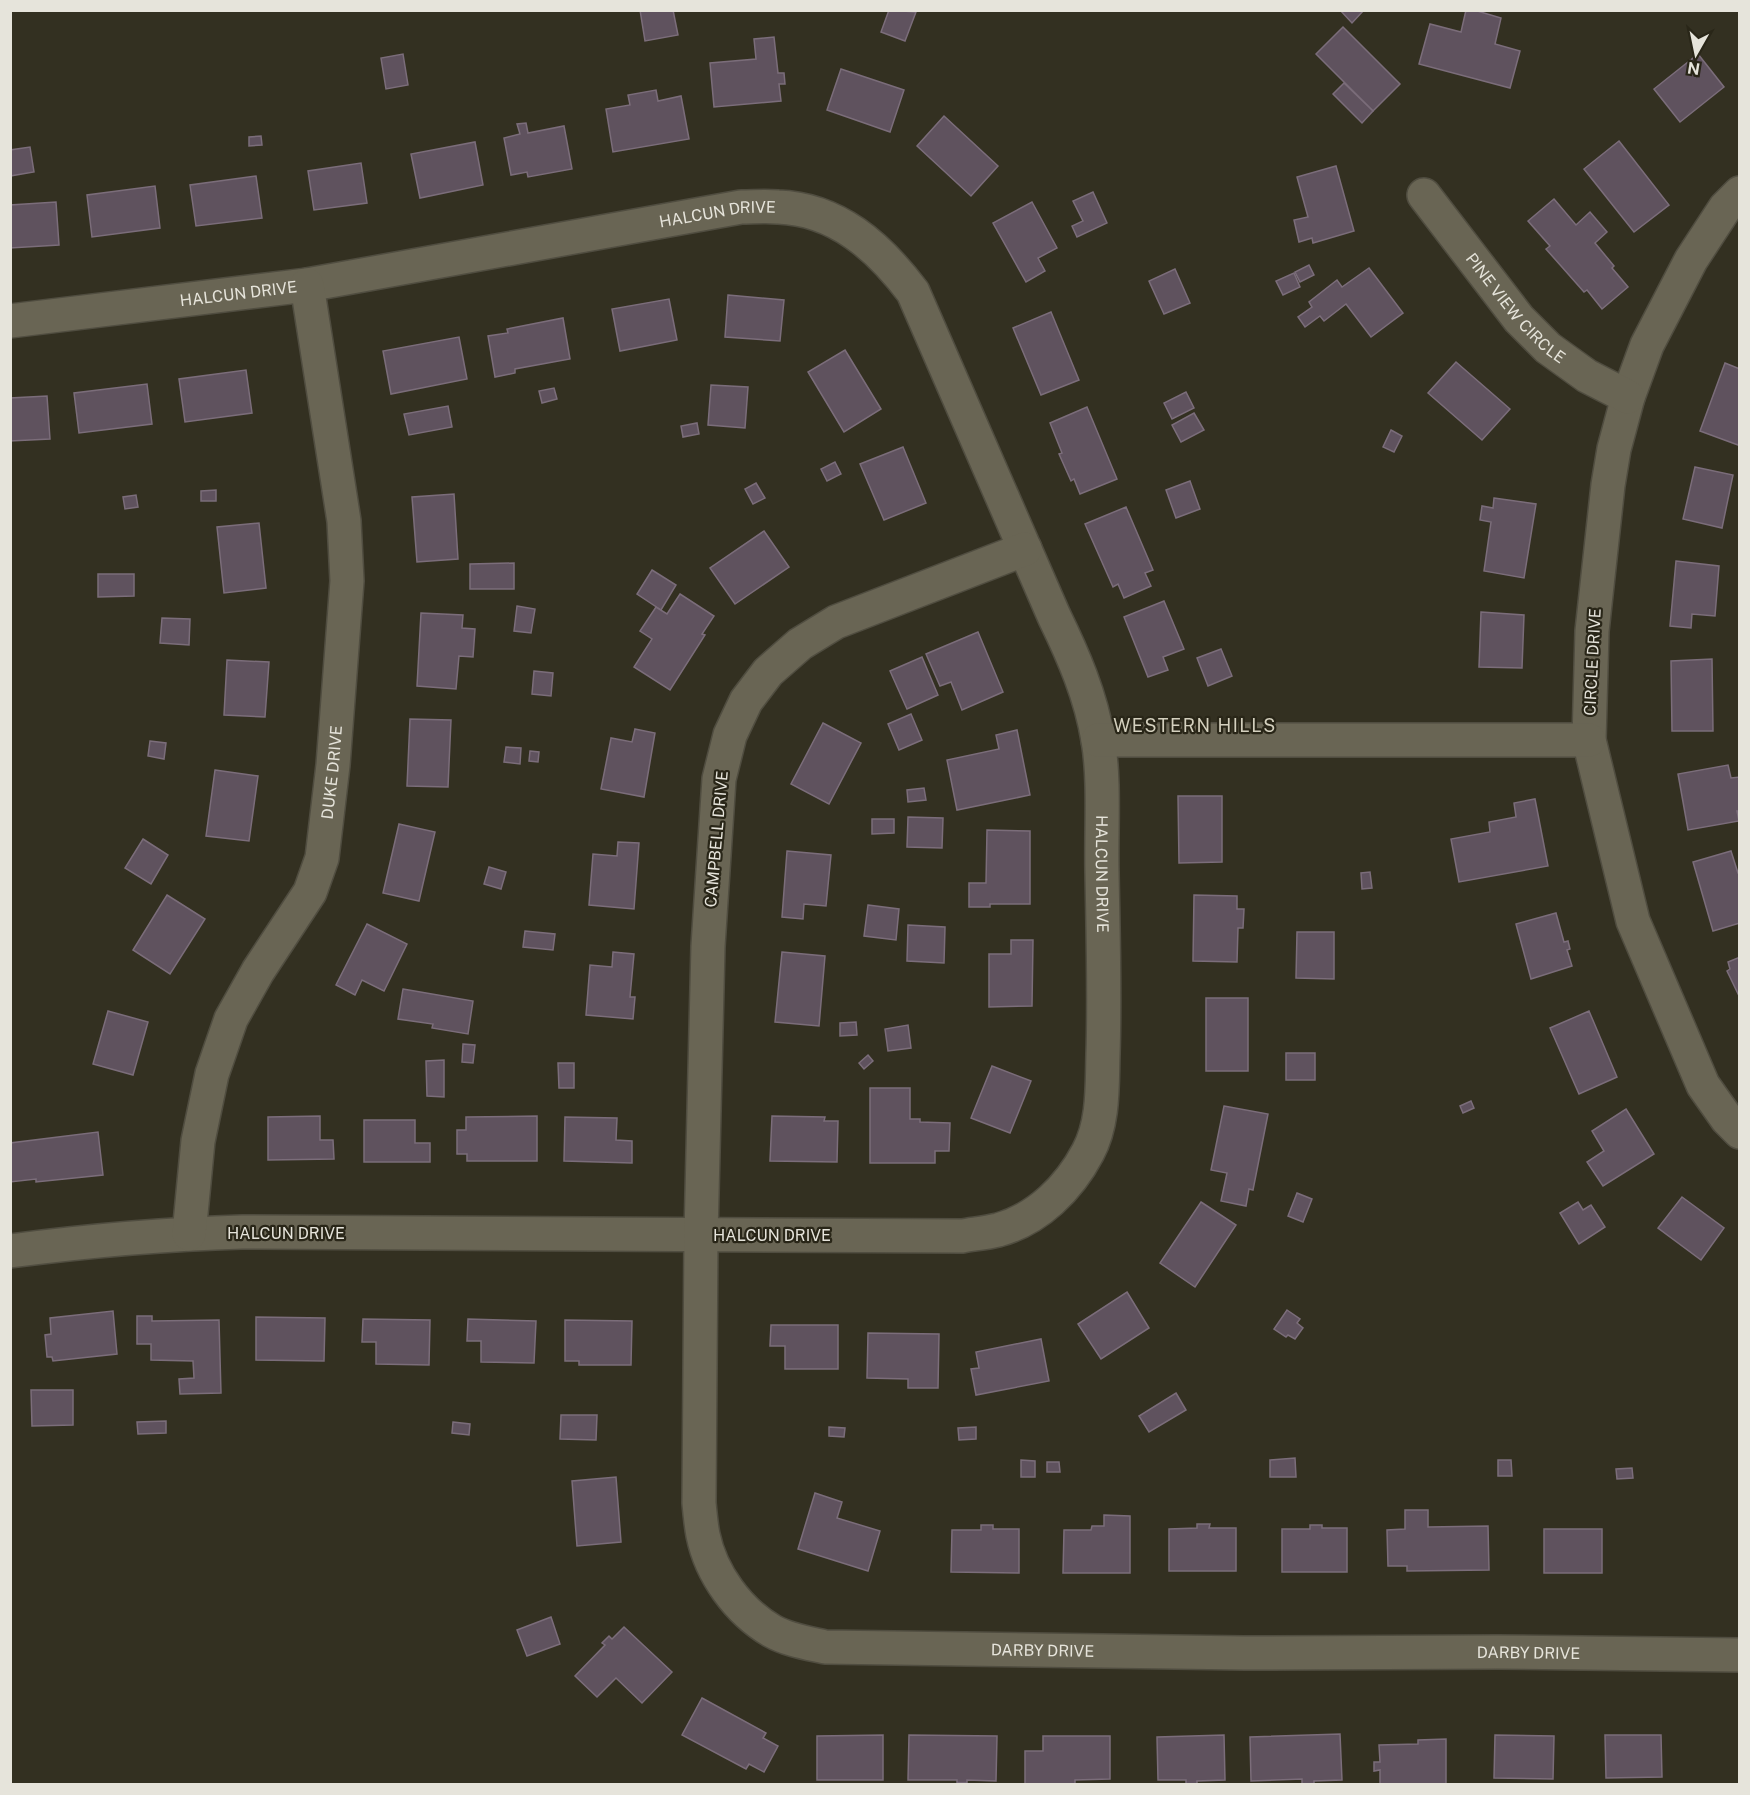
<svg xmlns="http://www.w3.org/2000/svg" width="1750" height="1795" font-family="'Public Sans',sans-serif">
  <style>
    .building { fill: #5f525e; stroke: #7b6d7a; stroke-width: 1.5 }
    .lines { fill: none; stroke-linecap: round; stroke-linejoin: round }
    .minor-casing { stroke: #504d40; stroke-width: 36 }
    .minor { stroke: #696554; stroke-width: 33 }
    .labels { text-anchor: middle; stroke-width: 4.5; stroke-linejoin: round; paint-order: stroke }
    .street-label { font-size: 16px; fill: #e6e4db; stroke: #292618 }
    .neighbourhood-label { font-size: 18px; letter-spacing: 1.5px; fill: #d4d0be; stroke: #292618 }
  </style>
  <rect width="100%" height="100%" fill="#333021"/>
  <g class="building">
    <path d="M640,10H673L678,35L645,41Z"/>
    <path d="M889,10L916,12L905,41L881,32Z"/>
    <path d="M1340,10H1364L1352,23Z"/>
    <path d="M1466,10H1474L1501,18L1495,44L1520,51L1510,88L1419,64L1430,24L1461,32Z"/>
    <path d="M1343,27L1400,84L1373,111L1316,54Z"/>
    <path d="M774,37L778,73H784L785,84H779L781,101L714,107L710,63L756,59L754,39Z"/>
    <path d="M403,54L408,85L386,89L381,58Z"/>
    <path d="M1698,54L1724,87L1680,122L1654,89Z"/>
    <path d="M841,69L904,90L890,132L827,110Z"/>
    <path d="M1344,83L1373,111L1362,123L1333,94Z"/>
    <path d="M656,90L658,101L681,96L689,139L613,152L606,109L630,105L628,95Z"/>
    <path d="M944,116L998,166L971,196L917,146Z"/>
    <path d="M526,123L528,133L564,126L572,169L528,177L527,172L511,175L504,138L520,134L517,124Z"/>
    <path d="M261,136L262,145L249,146V137Z"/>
    <path d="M1619,141L1669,205L1634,232L1584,169Z"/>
    <path d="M475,142L483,185L420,198L411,154Z"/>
    <path d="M30,147L34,172L10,176V150Z"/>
    <path d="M361,163L367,203L314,210L308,171Z"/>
    <path d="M1336,166L1354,231L1313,243L1312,238L1299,242L1294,220L1308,217L1297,177Z"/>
    <path d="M256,176L262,218L196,226L190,185Z"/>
    <path d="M155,186L160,228L92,237L87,195Z"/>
    <path d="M1093,192L1107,223L1077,237L1072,226L1083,221L1073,201Z"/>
    <path d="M1554,199L1576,225L1590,212L1607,232L1595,243L1614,266L1612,268L1628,287L1602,309L1587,290L1584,292L1546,249L1550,246L1528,221Z"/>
    <path d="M56,202L59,245L10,248V205Z"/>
    <path d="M1032,202L1057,248L1038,258L1045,271L1026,282L993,223Z"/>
    <path d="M1309,265L1314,275L1300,282L1295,272Z"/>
    <path d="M1369,268L1403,313L1371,337L1346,304L1324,321L1320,316L1305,327L1298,317L1312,307L1309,302L1337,280L1342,287Z"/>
    <path d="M1175,269L1190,303L1164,314L1149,281Z"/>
    <path d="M1294,273L1300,287L1283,295L1276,281Z"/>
    <path d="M728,295L784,300L780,341L725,337Z"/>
    <path d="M669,299L677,340L620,351L612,309Z"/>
    <path d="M1051,312L1079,380L1041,395L1013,328Z"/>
    <path d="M563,318L570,359L515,369V373L495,377L488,336L508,333L507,329Z"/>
    <path d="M459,337L467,379L391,394L383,351Z"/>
    <path d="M845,350L881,409L844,432L808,372Z"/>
    <path d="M1456,362L1510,409L1482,440L1428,393Z"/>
    <path d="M1725,363L1740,369V440L1738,445L1700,431Z"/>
    <path d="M246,370L252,413L185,422L179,379Z"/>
    <path d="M147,384L152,424L79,433L74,393Z"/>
    <path d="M711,385L748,387L745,428L708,425Z"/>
    <path d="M554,388L557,399L542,403L539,391Z"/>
    <path d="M1186,392L1194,408L1172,419L1164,403Z"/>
    <path d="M47,396L50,439L10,441V398Z"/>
    <path d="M448,406L452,427L409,435L404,414Z"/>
    <path d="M1087,407L1117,479L1080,494L1074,479L1071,481L1059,454L1062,453L1050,423Z"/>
    <path d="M1194,413L1204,430L1181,442L1172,425Z"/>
    <path d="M697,423L699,434L683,437L681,426Z"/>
    <path d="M1391,430L1402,436L1394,452L1383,447Z"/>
    <path d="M903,447L926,503L884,520L860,464Z"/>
    <path d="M835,462L841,474L827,481L821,469Z"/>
    <path d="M1695,467L1733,475L1722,528L1683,519Z"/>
    <path d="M1190,481L1200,509L1176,518L1166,490Z"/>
    <path d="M756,483L765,498L753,504L745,489Z"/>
    <path d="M216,490V501H201V491Z"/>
    <path d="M454,494L458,559L417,562L412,497Z"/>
    <path d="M136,495L138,507L125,509L123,497Z"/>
    <path d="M1494,498L1536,504L1524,578L1484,571L1491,522L1480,520L1482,506L1493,508Z"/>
    <path d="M1126,507L1153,570L1145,573L1151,586L1124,598L1118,584L1113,587L1085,524Z"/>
    <path d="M259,523L266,588L224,593L217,527Z"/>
    <path d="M764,531L789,567L735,604L710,568Z"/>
    <path d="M1676,561L1719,566L1715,616L1692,614L1691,628L1670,626Z"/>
    <path d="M514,563V589H470V564Z"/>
    <path d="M652,570L676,585L661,610L637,594Z"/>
    <path d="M98,574H134V596L98,597Z"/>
    <path d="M680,594L714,616L702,634L705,635L670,690L634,667L652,639L640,631L656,607L667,614Z"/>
    <path d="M1164,601L1184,649L1163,657L1168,670L1148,677L1124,617Z"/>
    <path d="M517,606L535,609L531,633L514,631Z"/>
    <path d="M1481,612L1524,615L1522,668L1479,667Z"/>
    <path d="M421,613L463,615L462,628L475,629L473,657L459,656L456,689L417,686Z"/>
    <path d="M162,618L190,619L189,645L160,643Z"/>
    <path d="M978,632L1003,692L962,710L951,682L940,686L926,654Z"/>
    <path d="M1221,649L1232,676L1208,686L1197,658Z"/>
    <path d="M922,657L938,695L907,709L890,671Z"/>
    <path d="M1712,659L1713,731H1672L1671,661Z"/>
    <path d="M227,660L269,662L265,717L224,715Z"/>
    <path d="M534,671L553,673L551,696L532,694Z"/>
    <path d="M911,714L922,740L899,750L888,724Z"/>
    <path d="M410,719L451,720L448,787L407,786Z"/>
    <path d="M823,723L861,743L829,804L791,784Z"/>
    <path d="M635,729L655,733L644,797L601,789L611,738L632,742Z"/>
    <path d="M1017,730L1030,795L957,810L947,760L999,749L996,735Z"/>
    <path d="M150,741L166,743L164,759L148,756Z"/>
    <path d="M506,747L521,748L520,764L504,762Z"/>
    <path d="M530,751L539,752L538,762L529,761Z"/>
    <path d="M1728,765L1731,778L1740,777V811H1737L1739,821L1688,830L1678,774Z"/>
    <path d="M215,770L258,776L249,841L206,836Z"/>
    <path d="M924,788L926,800L908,802L907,790Z"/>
    <path d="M1178,796H1222V862L1179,863Z"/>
    <path d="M1535,799L1548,866L1459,882L1451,839L1490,832L1489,822L1516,817L1514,803Z"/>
    <path d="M908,817L943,818L942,848L907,847Z"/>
    <path d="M872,819H894V833L872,834Z"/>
    <path d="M399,824L435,832L419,901L383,893Z"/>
    <path d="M987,830L1030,831V904H990V907H969V883H986Z"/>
    <path d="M143,839L168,855L151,884L125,868Z"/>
    <path d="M618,842L639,843L634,909L589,905L593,854L617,856Z"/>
    <path d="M787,851L831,855L826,906L804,904L803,919L782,917Z"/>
    <path d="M1731,851L1738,873H1740V923L1713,931L1693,862Z"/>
    <path d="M489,867L506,872L501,889L484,884Z"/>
    <path d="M1370,872L1372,888L1362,889L1361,873Z"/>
    <path d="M167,895L205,919L170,974L133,950Z"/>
    <path d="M1194,895L1237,896V909H1244L1243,928H1238L1237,962L1193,961Z"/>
    <path d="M868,905L899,909L896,940L864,936Z"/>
    <path d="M1556,913L1564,942L1568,941L1570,949L1567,950L1572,966L1531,979L1516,924Z"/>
    <path d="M367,924L407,944L384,991L362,980L355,995L336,985Z"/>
    <path d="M908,925L945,927L944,963L907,961Z"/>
    <path d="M525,931L555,934L553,950L523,947Z"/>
    <path d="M1297,932H1334V979L1296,978Z"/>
    <path d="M1011,940H1033L1032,1006L989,1007V954H1011Z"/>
    <path d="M613,952L634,954L630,997H635L633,1019L586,1015L590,965L612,967Z"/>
    <path d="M782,952L825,956L819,1026L775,1022Z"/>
    <path d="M1740,957V998L1727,971L1730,969L1728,962Z"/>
    <path d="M403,989L473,1001L468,1034L432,1028L433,1024L398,1019Z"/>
    <rect x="1206" y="998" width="42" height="73"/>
    <path d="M108,1011L148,1022L133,1075L93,1064Z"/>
    <path d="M1589,1011L1617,1077L1579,1094L1550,1028Z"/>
    <path d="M856,1022L857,1035L840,1036V1023Z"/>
    <path d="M908,1025L911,1048L888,1051L885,1029Z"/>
    <path d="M463,1044L475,1045L473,1063L462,1062Z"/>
    <rect x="1286" y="1053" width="29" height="27"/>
    <path d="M868,1055L873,1061L864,1069L859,1063Z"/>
    <path d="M444,1060V1097L427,1096L426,1061Z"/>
    <path d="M558,1063H574V1088H559Z"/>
    <path d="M992,1066L1031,1081L1010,1133L971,1118Z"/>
    <path d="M870,1088H910V1119H920V1122L950,1123L949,1151H935V1163H870Z"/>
    <path d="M1471,1101L1474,1108L1463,1113L1460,1106Z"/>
    <path d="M1224,1106L1268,1114L1253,1190L1249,1189L1246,1206L1221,1201L1227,1173L1211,1170Z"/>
    <path d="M1626,1109L1654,1154L1603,1186L1587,1162L1604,1151L1592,1131Z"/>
    <path d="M320,1116V1140H333L334,1159L268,1160V1117Z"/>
    <path d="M537,1116V1161H467V1154H457V1130H466V1117Z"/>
    <path d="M772,1116L825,1117L824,1121H838L837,1162L770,1161Z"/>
    <path d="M565,1117L617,1118L616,1140L632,1141V1163L564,1161Z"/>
    <path d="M364,1120H415V1143H430V1162H364Z"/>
    <path d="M98,1132L103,1175L36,1182V1179L10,1182V1143Z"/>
    <path d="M1297,1193L1312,1199L1303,1222L1288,1216Z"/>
    <path d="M1682,1197L1724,1228L1701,1260L1658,1228Z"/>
    <path d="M1201,1202L1236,1225L1195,1287L1160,1263Z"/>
    <path d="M1578,1202L1583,1210L1591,1205L1605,1227L1579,1244L1560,1213Z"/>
    <path d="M1127,1292L1149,1328L1101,1359L1078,1324Z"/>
    <path d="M1287,1310L1300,1319L1297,1323L1303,1328L1295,1339L1288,1335L1286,1337L1274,1329Z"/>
    <path d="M113,1311L117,1354L53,1361L52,1357H47L45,1335L51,1334L50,1318Z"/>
    <path d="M137,1316H152V1321L219,1320L221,1393L180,1394L179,1379L194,1378L193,1361L151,1360V1344H137Z"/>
    <path d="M256,1317L325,1318L324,1361L256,1360Z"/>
    <path d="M363,1319L430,1320L429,1365L376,1364V1342H362Z"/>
    <path d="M468,1319L536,1321L534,1363L481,1362V1341H467Z"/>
    <path d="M565,1320L632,1321L631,1365H579V1361H565Z"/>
    <path d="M771,1325H838V1369H785V1346H770Z"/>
    <path d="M868,1333L939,1334L938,1388H908V1379L867,1378Z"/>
    <path d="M1041,1339L1049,1381L976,1395L971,1369L979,1368L976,1352Z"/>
    <path d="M31,1390H73V1425L32,1426Z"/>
    <path d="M1176,1393L1186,1410L1149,1432L1139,1416Z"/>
    <path d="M561,1415H597L596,1440L560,1439Z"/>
    <path d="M166,1421V1433L138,1434L137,1422Z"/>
    <path d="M453,1422L470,1424L469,1435L452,1433Z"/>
    <path d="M829,1427L845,1428L844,1437L829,1436Z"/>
    <path d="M976,1427V1439L959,1440L958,1428Z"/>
    <path d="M1295,1458L1296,1477H1270V1460Z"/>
    <path d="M1021,1460L1035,1461V1477H1021Z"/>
    <path d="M1498,1460H1511L1512,1476H1498Z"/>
    <path d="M1047,1462H1059L1060,1472H1047Z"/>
    <path d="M1632,1468L1633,1478L1617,1479L1616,1469Z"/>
    <path d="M616,1477L621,1542L577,1546L572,1481Z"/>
    <path d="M815,1493L842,1502L837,1518L880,1531L868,1571L798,1549Z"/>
    <path d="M1405,1510H1428V1527L1488,1526L1489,1570L1407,1571V1566H1388L1387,1530L1405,1529Z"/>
    <path d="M1104,1515L1130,1516V1573H1063L1064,1530H1091L1092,1526H1104Z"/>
    <path d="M1197,1524H1210L1209,1528H1236V1571H1169V1529L1197,1528Z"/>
    <path d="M981,1525H993V1529H1019V1573L951,1572L952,1530H981Z"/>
    <path d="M1310,1525H1322V1528H1347V1572H1282V1529H1310Z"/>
    <rect x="1544" y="1529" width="58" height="44"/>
    <path d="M551,1617L560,1644L527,1656L517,1630Z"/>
    <path d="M624,1627L672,1672L642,1703L616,1678L597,1697L575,1676L605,1645L602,1643L609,1636L612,1639Z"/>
    <path d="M702,1698L766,1733L763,1738L778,1746L764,1772L749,1764L746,1769L682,1735Z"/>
    <path d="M1340,1734L1342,1780L1314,1781V1784H1302V1779L1251,1781L1250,1737Z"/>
    <path d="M883,1735V1780H817V1736Z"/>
    <path d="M909,1735L997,1736L996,1781L967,1780V1783H957V1780H908Z"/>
    <path d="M1224,1735L1225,1780L1197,1781V1784H1186V1780H1158L1157,1737Z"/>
    <path d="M1495,1735L1554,1736L1553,1779L1494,1778Z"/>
    <path d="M1605,1735H1661L1662,1777L1606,1778Z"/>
    <path d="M1043,1736H1110V1779L1075,1780V1784H1025V1751H1043Z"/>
    <path d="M1446,1739V1784H1380V1770L1374,1771V1762H1380L1379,1745L1418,1744V1740Z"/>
  </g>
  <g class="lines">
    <g class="minor-casing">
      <g id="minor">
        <path d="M1740,193L1725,208L1691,260L1647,345L1628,397L1614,449L1608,485L1592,631L1589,740L1633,921L1703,1085L1727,1119L1740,1132"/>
        <path id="s1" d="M1424,195L1519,319L1548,348L1587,376L1628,397"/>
        <path id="s2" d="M10,321L307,285L741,207C753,207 766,206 778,207C837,209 879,247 913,292L1054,616C1073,655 1091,696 1098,740C1105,780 1101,830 1102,872C1103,932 1105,993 1103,1054C1102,1086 1104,1122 1088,1152C1069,1188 1038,1219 998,1230C986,1233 973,1234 962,1236L242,1232C164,1234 87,1241 10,1251"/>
        <path id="s3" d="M1025,549L836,622L800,644L768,672L746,701L730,735L719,779L708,946L701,1235L699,1503C700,1514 701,1525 703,1535C711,1574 738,1611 772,1631C788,1640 807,1643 825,1647L1244,1653L1498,1652L1740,1655"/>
        <path d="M1098,740H1589"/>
        <path id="s4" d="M189,1234L198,1141L212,1074L231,1019L258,971L310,892L322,858L333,765L347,581L344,521L307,285"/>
      </g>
    </g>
    <use href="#minor" class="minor"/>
  </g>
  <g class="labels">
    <g class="street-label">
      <text dy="6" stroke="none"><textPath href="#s2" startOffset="716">HALCUN DRIVE</textPath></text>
      <text dy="6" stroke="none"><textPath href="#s2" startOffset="230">HALCUN DRIVE</textPath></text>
      <text dy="6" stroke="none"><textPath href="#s1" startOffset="146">PINE VIEW CIRCLE</textPath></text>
      <text transform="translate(1592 662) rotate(-87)" y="6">CIRCLE DRIVE</text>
      <text dy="6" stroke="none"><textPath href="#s4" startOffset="492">DUKE DRIVE</textPath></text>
      <text transform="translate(716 839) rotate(-85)" y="6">CAMPBELL DRIVE</text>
      <text dy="6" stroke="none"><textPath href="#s2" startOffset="1562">HALCUN DRIVE</textPath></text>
      <text x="286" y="1239">HALCUN DRIVE</text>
      <text x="772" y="1241">HALCUN DRIVE</text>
      <text dy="6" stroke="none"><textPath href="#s3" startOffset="1558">DARBY DRIVE</textPath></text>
      <text dy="6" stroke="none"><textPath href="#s3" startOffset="2044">DARBY DRIVE</textPath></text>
    </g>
    <g class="neighbourhood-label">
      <text x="1195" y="732">WESTERN HILLS</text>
    </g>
  </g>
  <rect width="1750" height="1795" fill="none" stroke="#e6e4db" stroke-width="24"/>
  <g transform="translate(1696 54) rotate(189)" stroke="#292618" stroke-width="4.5" paint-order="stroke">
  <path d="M0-4.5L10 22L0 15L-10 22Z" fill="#e6e4db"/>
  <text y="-9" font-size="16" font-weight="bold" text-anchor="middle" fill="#e6e4db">N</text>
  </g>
</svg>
